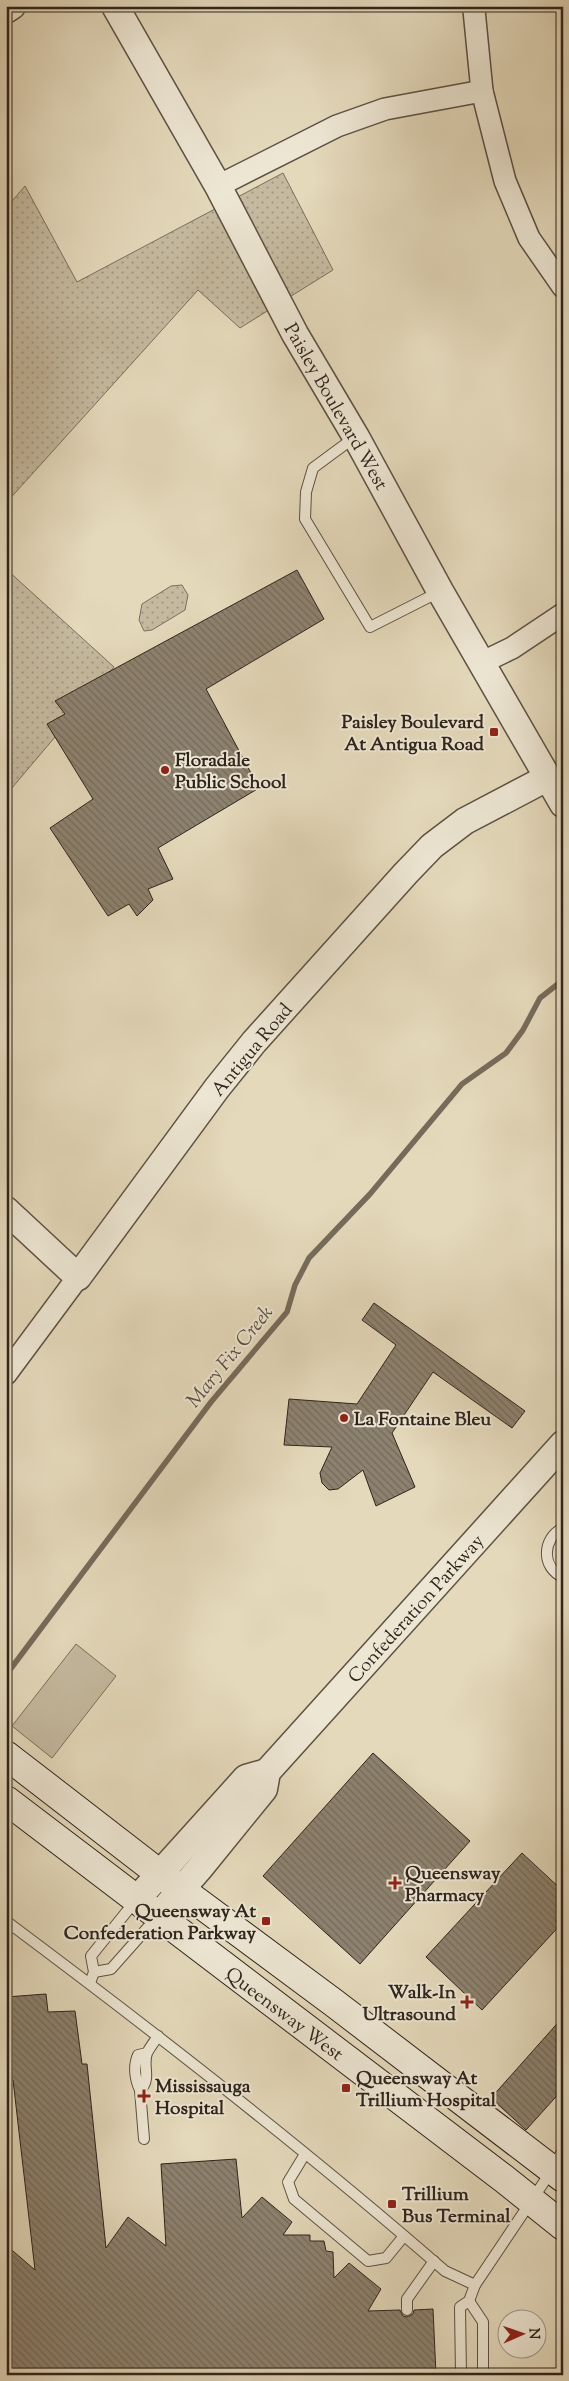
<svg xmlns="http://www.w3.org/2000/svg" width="569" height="2381" font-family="'Sorts Mill Goudy',serif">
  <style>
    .park { fill: url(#park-dots); stroke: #7a6f5e }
    .pitch { fill: #c5baa0; stroke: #7a6f5e }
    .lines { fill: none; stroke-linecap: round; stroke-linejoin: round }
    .stream { stroke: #766b5b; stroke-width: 5.5 }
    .building { fill: url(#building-back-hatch); stroke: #2f241d }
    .service-casing { stroke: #5c5144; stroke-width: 12 }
    .minor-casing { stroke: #5c5144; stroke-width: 24 }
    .tertiary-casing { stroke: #5c5144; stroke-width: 29 }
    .secondary-casing { stroke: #2f241d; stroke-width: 30 }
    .service { stroke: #ede6d3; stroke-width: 10 }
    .minor { stroke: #ede6d3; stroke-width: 21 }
    .tertiary { stroke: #ede6d3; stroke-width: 26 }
    .secondary { stroke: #ede6d3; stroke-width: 28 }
    .poi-dot { fill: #8f2418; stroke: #ede6d3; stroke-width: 2 }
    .labels { text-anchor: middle; stroke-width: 4; stroke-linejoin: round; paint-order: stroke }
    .street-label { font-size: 19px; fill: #2f241d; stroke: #ede6d3 }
    .poi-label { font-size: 19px; font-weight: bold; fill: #2f241d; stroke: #ede6d3; text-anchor: start }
    .water-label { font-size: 20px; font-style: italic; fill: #594e41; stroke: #ede6d3 }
  </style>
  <defs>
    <pattern id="park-dots" width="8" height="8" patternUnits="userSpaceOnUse" patternTransform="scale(1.25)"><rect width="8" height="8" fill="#c5baa0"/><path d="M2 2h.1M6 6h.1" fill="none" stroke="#a09782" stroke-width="1.8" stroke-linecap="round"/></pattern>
    <pattern id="building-back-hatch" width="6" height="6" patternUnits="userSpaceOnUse" patternTransform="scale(1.25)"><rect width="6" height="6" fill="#8d826f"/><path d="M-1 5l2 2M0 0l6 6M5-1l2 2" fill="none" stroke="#746a5b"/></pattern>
  </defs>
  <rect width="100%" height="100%" fill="#e4d9bb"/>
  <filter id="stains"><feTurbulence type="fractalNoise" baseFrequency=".004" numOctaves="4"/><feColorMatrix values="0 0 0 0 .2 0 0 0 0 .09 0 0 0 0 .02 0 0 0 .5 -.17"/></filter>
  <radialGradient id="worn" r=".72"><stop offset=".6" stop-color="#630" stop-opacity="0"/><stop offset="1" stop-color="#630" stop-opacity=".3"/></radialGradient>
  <g class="park">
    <path d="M283,173L333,270L240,328L198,290L6,503V208L25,186L77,282Z"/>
    <path d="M6,569L114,667L6,795Z"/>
    <path d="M182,585L188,595L185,610L152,630L144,631L139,620L142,604L171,586Z"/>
  </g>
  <path class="pitch" d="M76,1644L116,1676L52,1758L12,1726Z"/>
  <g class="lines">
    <path class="stream" d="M6,1675L211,1402L287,1312L295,1285L309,1258L370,1194L462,1084L506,1053L523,1030L540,998L563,980"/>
  </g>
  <g class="building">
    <path d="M297,570L324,619L206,689L259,788L158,848L173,879L148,889L153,900L137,916L129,904L108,916L50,828L93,799L47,724L65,714L55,701Z"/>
    <path d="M374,1303L525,1411L512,1428L433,1372L392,1433L415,1487L376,1506L363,1470L338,1489L329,1490L322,1483L320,1473L332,1447L284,1445L289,1399L357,1404L396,1345L362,1320Z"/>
    <path d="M373,1753L470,1841L360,1964L263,1876Z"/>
    <path d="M522,1853L563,1891V1922L482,2010L426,1957Z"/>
    <path d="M46,1994L48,2012L75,2011L82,2064H87L106,2248L128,2217L166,2246L161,2164L236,2159L242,2218L262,2197L292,2222L283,2235H310V2241H324L326,2251L333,2252L334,2278L349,2263L381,2289L368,2311L400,2310L403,2316L407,2317L413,2314L414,2310L433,2309L436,2375H6V2245L35,2270L13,2080L6,2081V1997Z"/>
    <path d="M563,2017V2089L526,2130L491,2098Z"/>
  </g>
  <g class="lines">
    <g class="service-casing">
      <g id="service">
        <path d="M355,437L313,468L306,492L305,519L370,627L439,592"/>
        <path d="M563,1528C542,1538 541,1568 563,1577"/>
        <path d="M6,1921C156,2033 304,2148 445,2271L475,2285"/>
        <path d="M94,1972L111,1969L157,1917"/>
        <path d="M90,1983L94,1972L91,1956L136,1900"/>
        <path d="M147,2053L138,2055C133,2066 135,2080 140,2090C152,2079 142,2066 147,2053C150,2047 155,2041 158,2036"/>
        <path d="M140,2090L144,2139"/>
        <path d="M305,2154L288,2182L294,2199L368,2261L386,2258L404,2236"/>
        <path d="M469,2301L483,2322V2375"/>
        <path d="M407,2310V2299L434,2261"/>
        <path d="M461,2375L460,2307L469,2301L475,2285L552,2170L563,2150"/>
      </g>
    </g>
    <g class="minor-casing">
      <g id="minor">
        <path d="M472,6L474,10L482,91L505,181L529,238L563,287"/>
        <path d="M218,186L337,126L385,109L482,91"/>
        <path d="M481,663L512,648L563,614"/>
        <path d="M6,1374L78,1277"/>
      </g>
    </g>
    <g class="tertiary-casing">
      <g id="tertiary">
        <path d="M115,6L218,186L295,334L356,437L440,591L563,804"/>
        <path d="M6,10L12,6"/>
        <path d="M6,1210L78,1277L217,1088L254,1042L406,873L432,846L465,821L547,778"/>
        <path d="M137,1899L246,1778L267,1772"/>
        <path d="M159,1915L199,1869L264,1789L267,1772L563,1444"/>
      </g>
    </g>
    <g class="secondary-casing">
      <g id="secondary">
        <path d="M6,1755L160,1874L334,2003L563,2178"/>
        <path d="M6,1800L503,2178L563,2226"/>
      </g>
    </g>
    <use href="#service" class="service"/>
    <use href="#minor" class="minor"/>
    <use href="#tertiary" class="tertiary"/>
    <use href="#secondary" class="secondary"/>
  </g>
  <g class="poi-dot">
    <rect x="489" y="727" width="10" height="10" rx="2.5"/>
    <circle cx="165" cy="770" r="5"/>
    <circle cx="344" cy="1418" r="5"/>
    <path d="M392.5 1875.5h5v5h5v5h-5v5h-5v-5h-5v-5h5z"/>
    <rect x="261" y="1916" width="10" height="10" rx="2.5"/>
    <path d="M464.5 1994.5h5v5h5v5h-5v5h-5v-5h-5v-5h5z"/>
    <rect x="341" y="2083" width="10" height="10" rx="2.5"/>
    <path d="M141.5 2088.5h5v5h5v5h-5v5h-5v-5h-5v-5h5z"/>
    <rect x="387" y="2199" width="10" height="10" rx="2.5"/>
  </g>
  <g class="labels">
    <g class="street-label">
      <text transform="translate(337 406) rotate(60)" y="7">Paisley Boulevard West</text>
      <text transform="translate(251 1049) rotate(-50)" y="7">Antigua Road</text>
      <text transform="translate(415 1608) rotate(-48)" y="7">Confederation Parkway</text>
      <text transform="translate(285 2013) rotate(37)" y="7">Queensway West</text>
    </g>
    <g class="poi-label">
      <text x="484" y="728" text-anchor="end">Paisley Boulevard<tspan x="484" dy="22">At Antigua Road</tspan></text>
      <text x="175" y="766">Floradale<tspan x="175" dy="22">Public School</tspan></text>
      <text x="354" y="1425">La Fontaine Bleu</text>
      <text x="405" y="1879">Queensway<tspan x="405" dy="22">Pharmacy</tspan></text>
      <text x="256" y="1917" text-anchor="end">Queensway At<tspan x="256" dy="22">Confederation Parkway</tspan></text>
      <text x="456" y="1998" text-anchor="end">Walk-In<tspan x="456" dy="22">Ultrasound</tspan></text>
      <text x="356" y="2084">Queensway At<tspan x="356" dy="22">Trillium Hospital</tspan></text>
      <text x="155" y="2092">Mississauga<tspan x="155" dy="22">Hospital</tspan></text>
      <text x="402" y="2200">Trillium<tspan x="402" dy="22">Bus Terminal</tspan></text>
    </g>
    <g class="water-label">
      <text transform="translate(229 1356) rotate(-51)" y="7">Mary Fix Creek</text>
    </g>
  </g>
  <rect width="569" height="2381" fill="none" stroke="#e4d9bb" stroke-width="25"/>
  <rect x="8" y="8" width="554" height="2366" fill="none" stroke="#2f241d" stroke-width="2.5"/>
  <rect x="12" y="12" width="544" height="2356" fill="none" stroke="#2f241d"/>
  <g transform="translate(522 2334) rotate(88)"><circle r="24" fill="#ede6d3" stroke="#a1988a"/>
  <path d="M0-4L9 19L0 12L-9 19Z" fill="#8f2418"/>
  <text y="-8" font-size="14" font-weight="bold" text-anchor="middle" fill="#2f241d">N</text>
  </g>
  <rect width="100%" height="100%" filter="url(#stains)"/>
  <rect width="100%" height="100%" fill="url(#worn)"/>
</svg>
